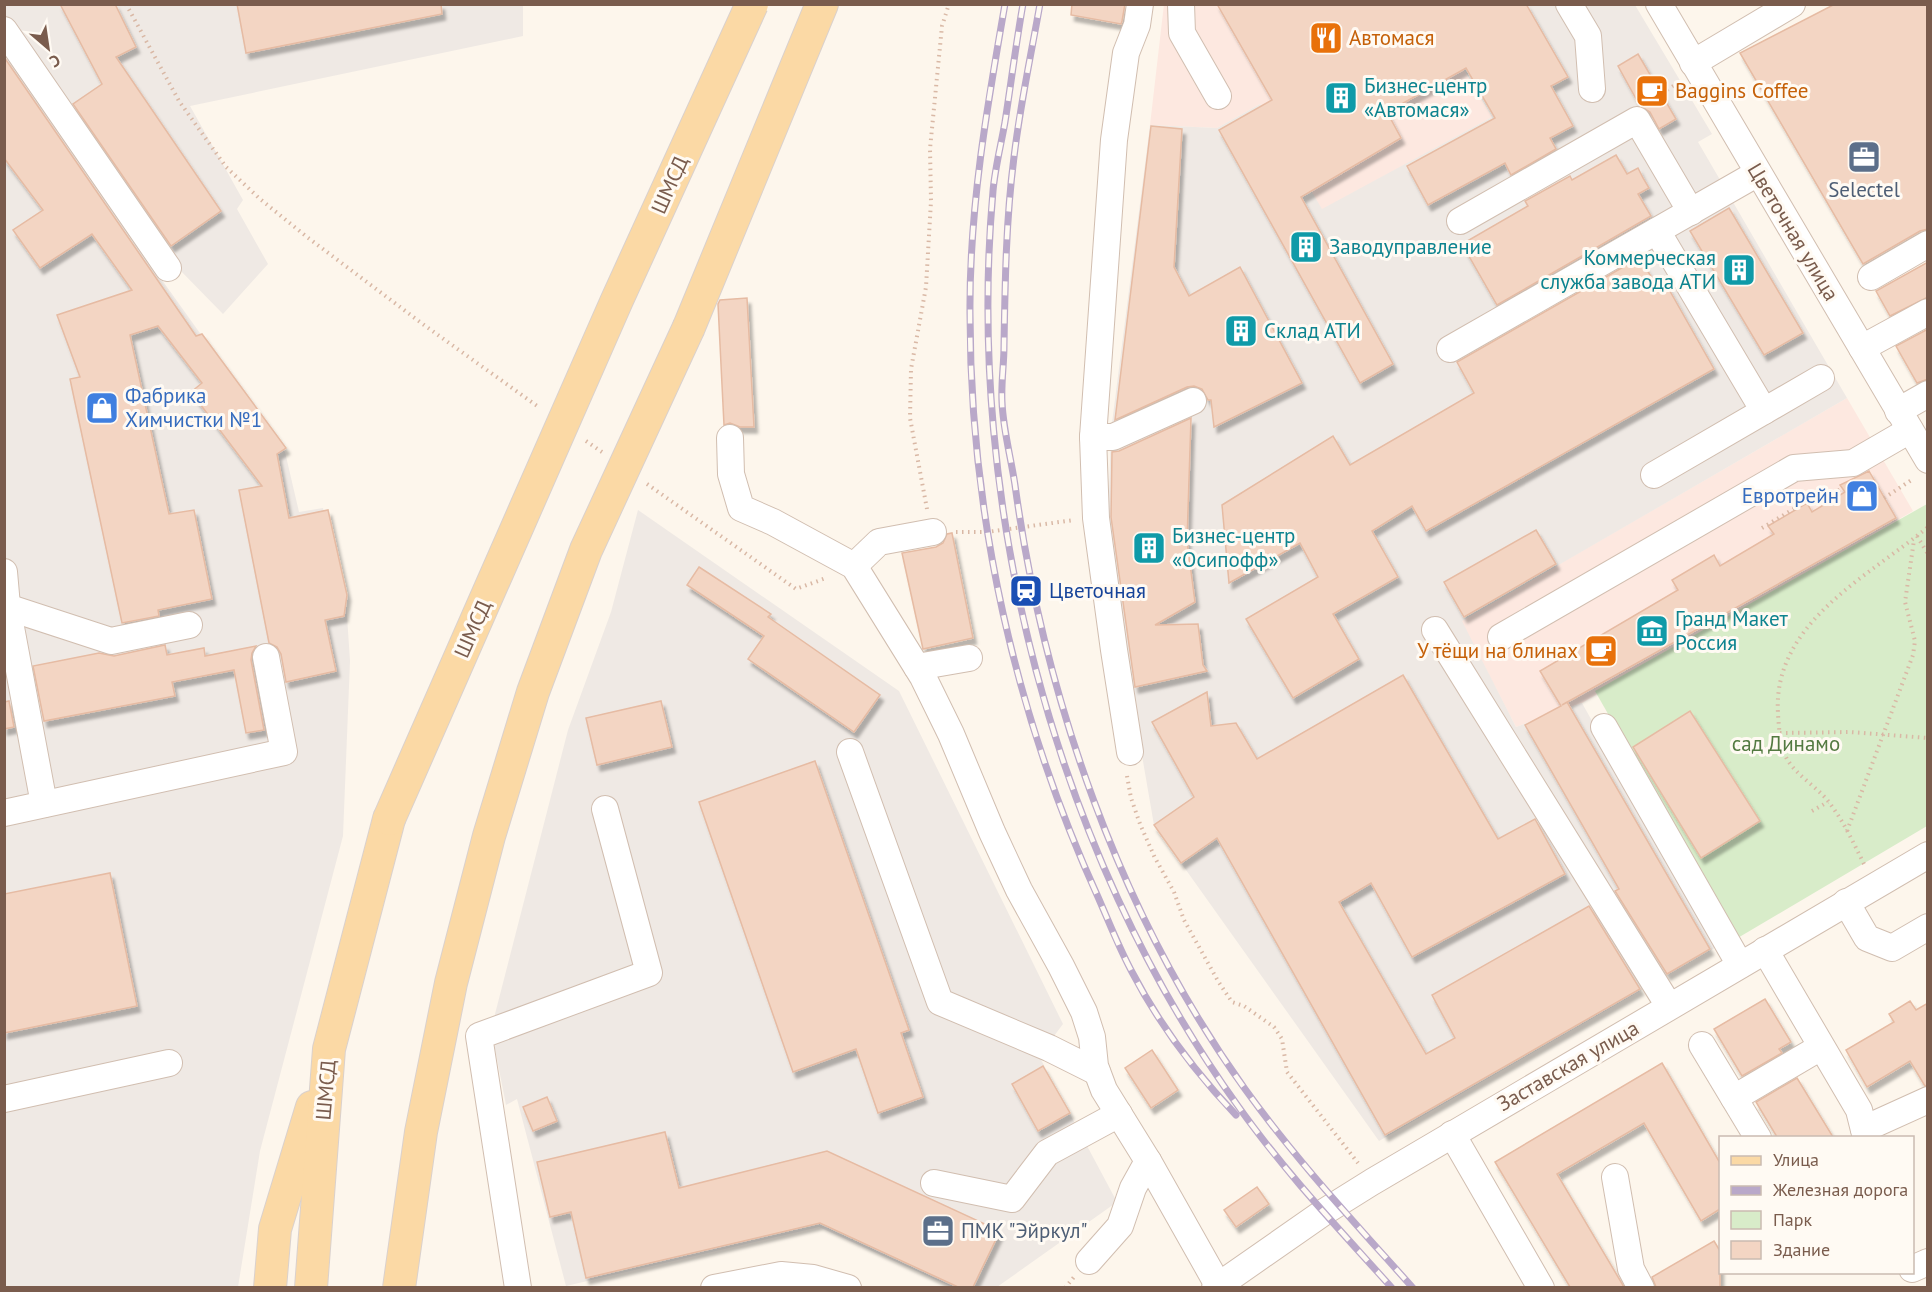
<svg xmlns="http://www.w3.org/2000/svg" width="1932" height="1292" font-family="'PT Sans',sans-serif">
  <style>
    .commercial { fill: #fde8e0 }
    .industrial { fill: #efe9e4 }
    .green { fill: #d8ecc9 }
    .building { fill: #f3d5c3; stroke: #e6bba3; stroke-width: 1.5; filter: url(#shadow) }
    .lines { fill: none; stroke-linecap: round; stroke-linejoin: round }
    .minor-casing { stroke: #d1beb0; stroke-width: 28 }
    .major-casing { stroke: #dad1cd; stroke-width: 34 }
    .path { stroke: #d9b8a5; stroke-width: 4; stroke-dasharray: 1.5 4.5; stroke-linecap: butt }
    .minor { stroke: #fff; stroke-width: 26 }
    .major { stroke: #fbd9a5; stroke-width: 32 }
    .rail-casing { stroke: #b9a8c9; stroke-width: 7 }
    .rail { stroke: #fffaf3; stroke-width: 4.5; stroke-dasharray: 14; stroke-linecap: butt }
    .major-bridge-casing { stroke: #dad1cd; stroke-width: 34; stroke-linecap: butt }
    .major-bridge { stroke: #fbd9a5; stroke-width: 32 }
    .labels { text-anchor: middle; stroke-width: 6; stroke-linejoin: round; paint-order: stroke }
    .food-label { font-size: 21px; fill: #c56008; stroke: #fffaf3; text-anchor: start }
    .culture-label { font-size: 21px; fill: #0d838f; stroke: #fffaf3; text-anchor: start }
    .street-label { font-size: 21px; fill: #7a5c4d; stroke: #fffaf3 }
    .service-label { font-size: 21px; fill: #4e5e75; stroke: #fffaf3 }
    .shop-label { font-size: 21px; fill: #366cbe; stroke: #fffaf3; text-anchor: start }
    .transit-label { font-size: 21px; fill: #164399; stroke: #fffaf3; text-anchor: start }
    .park-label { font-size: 21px; fill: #537a41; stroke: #fffaf3 }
  </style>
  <defs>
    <filter id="shadow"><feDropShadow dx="3.5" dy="6" stdDeviation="1.5" flood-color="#0004"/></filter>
  </defs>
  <rect width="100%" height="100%" fill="#fdf6ec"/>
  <g class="commercial">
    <path d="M1164,4L1425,5L1492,117L1322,210L1260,104L1217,128L1150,125Z"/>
    <path d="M1847,398L1913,511L1582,703L1516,727L1461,621Z"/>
  </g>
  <g class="industrial">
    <path d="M5,5H523V36L190,106L243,200L237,209L268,264L223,314L176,266L162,280L285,452L299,512L323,508L346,601L350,661L343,836L260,1151L238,1287L5,1288Z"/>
    <path d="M1425,5H1635L1712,134L1698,142L1847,398L1462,621L1516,727L1582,703L1718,946L1379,1141L1154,825L1107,553L1111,431L1150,125L1217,128L1260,104L1322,209L1492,117Z"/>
    <path d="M638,510L899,691L1063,1024L1039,1056L1117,1202L997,1287H952L819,1227L566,1286L517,1099L506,1105L494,1044L495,1014L568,730L611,612Z"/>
  </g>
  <path class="green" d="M1927,504V826L1736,939L1595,691Z"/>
  <g class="building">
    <path d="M60,4H115L136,47L116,57L221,211L171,246L73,104L102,84Z"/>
    <path d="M237,4H441L442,14L246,53Z"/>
    <path d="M1072,4H1125L1122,21L1121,24L1071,15Z"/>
    <path d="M1217,4H1526L1568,77L1551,86L1573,126L1550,138L1556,149L1511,175L1505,163L1428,205L1407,166L1495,118L1466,68L1387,112L1401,138L1301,197L1393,364L1360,383L1219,130L1272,100Z"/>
    <path d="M1835,4H1928V229L1920,231L1863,264L1740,53Z"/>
    <path d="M1638,54L1676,119L1659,129L1650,112L1640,106L1618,66Z"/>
    <path d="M4,57L196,336L202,334L286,448L277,454L289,518L328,510L347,595L344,616L325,620L336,671L286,682L281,654L277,647L269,643L239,490L262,486L191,392L202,383L158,326L130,335L169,514L194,510L212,599L158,610L159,616L122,623L70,379L80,377L57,315L132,290L92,234L40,268L13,230L43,210L4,158Z"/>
    <path d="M1151,126L1182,129L1174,267L1189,296L1240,267L1302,383L1214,427L1211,400H1208L1202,389L1194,386L1187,387L1115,420Z"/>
    <path d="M1616,155L1627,174L1638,168L1643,178L1649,188L1638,194L1651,216L1497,305L1462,244L1528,206L1525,201L1570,176L1572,180Z"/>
    <path d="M1729,208L1803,333L1764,355L1690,231Z"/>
    <path d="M1639,258L1658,287L1667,286L1714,369L1426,531L1412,506L1372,531L1398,577L1333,614L1359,659L1293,698L1246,619L1318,577L1300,543L1229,583L1222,505L1333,436L1350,465L1474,393L1457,362Z"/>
    <path d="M1928,262V297L1890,316L1876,291Z"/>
    <path d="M747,298L754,427H740L730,423L724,425L718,304L720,300Z"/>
    <path d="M1928,329V379L1917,383L1896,346Z"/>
    <path d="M1191,418L1187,541L1195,602L1155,625L1198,624L1203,665L1207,671L1135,687L1111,517L1112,452L1119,451Z"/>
    <path d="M1869,471L1896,518L1562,705L1567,702L1710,949L1667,974L1615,891L1619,889L1525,725L1561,706L1540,671L1678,590L1672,580L1714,555L1720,566L1774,534L1768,526L1807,503L1812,512L1845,492L1840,485Z"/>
    <path d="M1536,530L1556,564L1464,617L1444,582Z"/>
    <path d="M952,533L973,638L923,649L902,553L936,547L943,543L947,534Z"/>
    <path d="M699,567L771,614L768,617L880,695L854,732L748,659L764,636L687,585Z"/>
    <path d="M165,645L167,655L204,648L205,656L256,646L252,653L251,660L264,730L246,733L234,670L172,682L175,696L44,721L33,666L99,653L114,656Z"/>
    <path d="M1403,675L1498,839L1535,819L1565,874L1412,957L1371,883L1339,902L1426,1054L1455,1038L1432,995L1589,906L1640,989L1385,1135L1217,838L1181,863L1154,825L1194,797L1152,722L1207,692L1211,726L1236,723L1257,759Z"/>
    <path d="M9,701L14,727L4,729V702Z"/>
    <path d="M661,701L672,747L597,765L586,718Z"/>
    <path d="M1690,711L1760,821L1701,858L1633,747Z"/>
    <path d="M815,761L909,1030L901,1033L923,1097L878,1113L856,1049L793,1072L699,802Z"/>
    <path d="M110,873L137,1006L4,1033V894Z"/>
    <path d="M1765,999L1791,1042L1779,1049L1782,1053L1742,1076L1714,1029Z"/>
    <path d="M1910,1001L1916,1010L1928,1003V1085L1925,1086L1910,1061L1867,1087L1846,1050L1894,1022L1889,1014Z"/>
    <path d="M1152,1050L1178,1090L1151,1108L1125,1068Z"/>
    <path d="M1662,1063L1720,1163V1209L1701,1221L1644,1123L1557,1174L1624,1287H1570L1495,1162Z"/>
    <path d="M1043,1066L1070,1113L1038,1131L1012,1084Z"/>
    <path d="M1797,1078L1833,1137H1777L1756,1102Z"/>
    <path d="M547,1097L557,1121L533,1131L523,1107Z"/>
    <path d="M665,1132L679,1188L827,1151L1000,1231L973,1287H958L820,1223L586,1278L571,1212L550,1217L537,1162Z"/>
    <path d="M1257,1187L1269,1204L1236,1227L1224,1210Z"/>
    <path d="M1714,1241L1720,1251V1287H1656L1652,1277Z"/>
  </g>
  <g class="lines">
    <g class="minor-casing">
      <g id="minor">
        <path d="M1181,4L1182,33L1218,96"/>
        <path d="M1569,4L1588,36L1592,89"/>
        <path d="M1659,4L1928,460"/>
        <path d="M4,30L168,268"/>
        <path d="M1693,63L1792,4"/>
        <path d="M1460,221L1637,120L1691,212"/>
        <path d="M1657,231L1764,411"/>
        <path d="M1871,277L1928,244"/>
        <path d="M1862,348L1928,312"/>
        <path d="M1450,349L1758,173"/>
        <path d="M1898,411L1928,394"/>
        <path d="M1093,437H1113L1193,401"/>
        <path d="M730,438L731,474L741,508L773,522L854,566L923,677L951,734L992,832L1019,890L1061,966L1084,1012L1092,1037L1095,1066L1104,1090L1148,1161L1218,1285"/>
        <path d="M1654,475L1821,378"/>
        <path d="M854,566L879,542L933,532"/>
        <path d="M4,572L7,606L44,804"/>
        <path d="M4,606L111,641L189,625"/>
        <path d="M1435,630L1669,1006"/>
        <path d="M1501,637L1794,468L1853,463L1910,430"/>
        <path d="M917,667L969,658"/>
        <path d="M1604,727L1740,965"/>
        <path d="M850,752L940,1002L1049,1048L1097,1072"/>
        <path d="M1130,752L1114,650L1096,518L1093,437L1114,140L1126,53L1137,25L1140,4"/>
        <path d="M4,813L284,752L266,657"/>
        <path d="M1846,902L1867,938L1892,948L1928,927"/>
        <path d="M1765,950L1859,1110L1866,1138"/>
        <path d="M1702,1045L1758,1138"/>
        <path d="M1734,1098L1821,1047"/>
        <path d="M4,1099L169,1063"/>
        <path d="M1864,1129L1928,1100"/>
        <path d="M1452,1134L1541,1288"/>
        <path d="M1615,1177L1631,1269L1641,1288"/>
        <path d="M934,1183L1012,1199L1047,1153L1119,1114"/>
        <path d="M1089,1261L1120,1226L1133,1188L1148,1161"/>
        <path d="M1912,1269L1928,1262"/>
        <path d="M518,1288L479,1036L649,973L605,809"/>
        <path d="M714,1288L781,1275L813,1278L848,1288"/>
        <path d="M1215,1288L1324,1212L1372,1182L1928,855"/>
      </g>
    </g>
    <g class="major-casing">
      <g id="major">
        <path d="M689,327L822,4"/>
        <path d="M270,1288L275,1229L312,1107"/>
        <path d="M311,1288L329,1049L389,819"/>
      </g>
    </g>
    <g class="path">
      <path d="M126,4L179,101L226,167L260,199L307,237L424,325L540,408"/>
      <path d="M1662,93L1678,83"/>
      <path d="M586,441L602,452"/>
      <path d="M647,484L796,589L826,578"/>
      <path d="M1821,492L1825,499L1841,489"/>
      <path d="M1884,498L1913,479"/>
      <path d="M927,509L910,418L911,369L926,287L931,201L930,149L942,26L949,4"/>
      <path d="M1762,528L1822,492"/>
      <path d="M956,532H987L1074,520"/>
      <path d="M1917,536L1928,554"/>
      <path d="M1780,733L1850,732L1928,738"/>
      <path d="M1127,776L1131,798L1140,824L1155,858L1174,892L1184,920L1218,981L1232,1002L1244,1006L1274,1027L1282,1039L1287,1072L1358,1163"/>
      <path d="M1812,811L1828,802"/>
      <path d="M1847,831L1913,655L1915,641L1905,602L1914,540"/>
      <path d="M1864,864C1853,842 1843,820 1828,801C1816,786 1796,775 1787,759C1780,746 1779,729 1778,714C1772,623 1868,577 1928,527"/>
      <path d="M1065,1288L1074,1277"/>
    </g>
    <use href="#minor" class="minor"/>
    <use href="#major" class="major"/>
    <g class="rail-casing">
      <g id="rail">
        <path d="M1005,4C987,107 969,210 970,314C970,515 1015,715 1098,897C1109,922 1119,948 1132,972C1159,1024 1195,1072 1236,1115"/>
        <path d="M1023,4C1016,44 1011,83 1005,122C1001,145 995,168 993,191C965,504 1054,851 1238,1106C1284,1171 1339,1229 1392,1288"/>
        <path d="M1040,4C1031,55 1020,106 1014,157C1006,219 1005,283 1004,346C1004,364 1001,383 1002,402C1003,429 1011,458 1015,485C1044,697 1120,915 1245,1089C1296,1160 1355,1223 1413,1288"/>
      </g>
    </g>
    <use href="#rail" class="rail"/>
    <g class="major-bridge-casing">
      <g id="major-bridge">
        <path d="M389,819L617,300L752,4"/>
        <path d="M399,1288L421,1132L451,983L489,836L533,692L586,550L689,327"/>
      </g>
    </g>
    <use href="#major-bridge" class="major-bridge"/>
  </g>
  <defs>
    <g id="restaurant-square" transform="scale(1.725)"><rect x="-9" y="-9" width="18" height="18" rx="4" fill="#e8710a" stroke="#fffaf3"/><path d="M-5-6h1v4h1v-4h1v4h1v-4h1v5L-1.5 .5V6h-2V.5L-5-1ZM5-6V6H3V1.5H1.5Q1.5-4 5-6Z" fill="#fff"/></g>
    <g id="cafe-square" transform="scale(1.725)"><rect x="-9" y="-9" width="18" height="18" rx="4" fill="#e8710a" stroke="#fffaf3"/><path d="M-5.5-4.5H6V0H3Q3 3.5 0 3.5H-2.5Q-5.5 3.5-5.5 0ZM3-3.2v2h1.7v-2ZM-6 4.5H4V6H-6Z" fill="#fff"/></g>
    <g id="building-square" transform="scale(1.725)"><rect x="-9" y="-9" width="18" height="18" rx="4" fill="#0f9aa8" stroke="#fffaf3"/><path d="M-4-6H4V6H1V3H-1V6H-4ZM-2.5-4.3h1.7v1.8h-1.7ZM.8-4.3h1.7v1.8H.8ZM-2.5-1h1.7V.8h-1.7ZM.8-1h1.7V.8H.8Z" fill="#fff"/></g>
    <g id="office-square" transform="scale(1.725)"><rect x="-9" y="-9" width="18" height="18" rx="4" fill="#5c6f8a" stroke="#fffaf3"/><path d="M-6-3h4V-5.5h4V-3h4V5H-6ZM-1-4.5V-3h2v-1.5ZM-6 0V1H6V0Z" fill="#fff"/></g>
    <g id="shop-square" transform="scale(1.725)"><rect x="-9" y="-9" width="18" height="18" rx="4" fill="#3f7fe0" stroke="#fffaf3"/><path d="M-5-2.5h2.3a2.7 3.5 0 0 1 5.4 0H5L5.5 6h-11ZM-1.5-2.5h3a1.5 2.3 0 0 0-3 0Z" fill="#fff"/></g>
    <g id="station-square" transform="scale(1.725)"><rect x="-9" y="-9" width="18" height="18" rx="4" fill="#1a4fb4" stroke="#fffaf3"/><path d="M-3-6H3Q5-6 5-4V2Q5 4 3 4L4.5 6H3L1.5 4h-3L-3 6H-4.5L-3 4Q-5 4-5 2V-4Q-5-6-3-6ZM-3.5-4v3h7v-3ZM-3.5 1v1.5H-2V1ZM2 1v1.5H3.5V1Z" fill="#fff"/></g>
    <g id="museum-square" transform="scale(1.725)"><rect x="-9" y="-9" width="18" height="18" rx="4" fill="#0f9aa8" stroke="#fffaf3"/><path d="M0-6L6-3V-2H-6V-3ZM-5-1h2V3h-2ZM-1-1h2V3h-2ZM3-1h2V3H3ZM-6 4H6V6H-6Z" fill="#fff"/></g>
  </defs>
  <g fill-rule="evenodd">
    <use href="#restaurant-square" x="1326" y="38"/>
    <use href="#cafe-square" x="1652" y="91"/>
    <use href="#building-square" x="1341" y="98"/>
    <use href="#office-square" x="1864" y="157"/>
    <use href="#building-square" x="1306" y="247"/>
    <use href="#building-square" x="1739" y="270"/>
    <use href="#building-square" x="1241" y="331"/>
    <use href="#shop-square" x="102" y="408"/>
    <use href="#shop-square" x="1862" y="496"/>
    <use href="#building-square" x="1149" y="548"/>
    <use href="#station-square" x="1026" y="591"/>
    <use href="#museum-square" x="1652" y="631"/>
    <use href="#cafe-square" x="1601" y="651"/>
    <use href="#office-square" x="938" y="1231"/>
  </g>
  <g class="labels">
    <g class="food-label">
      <text x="1349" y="45">Автомася</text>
      <text x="1675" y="98">Baggins Coffee</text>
      <text x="1578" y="658" text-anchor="end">У тёщи на блинах</text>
    </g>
    <g class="culture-label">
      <text x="1364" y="93">Бизнес-центр<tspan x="1364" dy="24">«Автомася»</tspan></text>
      <text x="1329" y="254">Заводуправление</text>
      <text x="1716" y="265" text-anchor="end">Коммерческая<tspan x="1716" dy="24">служба завода АТИ</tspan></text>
      <text x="1264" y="338">Склад АТИ</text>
      <text x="1172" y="543">Бизнес-центр<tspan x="1172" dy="24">«Осипофф»</tspan></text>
      <text x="1675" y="626">Гранд Макет<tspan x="1675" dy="24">Россия</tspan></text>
    </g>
    <g class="street-label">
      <text transform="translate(670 185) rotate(-66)" y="7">ШМСД</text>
      <text transform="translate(1793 232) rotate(59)" y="7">Цветочная улица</text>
      <text transform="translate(473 629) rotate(-66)" y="7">ШМСД</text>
      <text transform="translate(1568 1066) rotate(-30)" y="7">Заставская улица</text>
      <text transform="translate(326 1090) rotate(-85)" y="7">ШМСД</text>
    </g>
    <g class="service-label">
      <text x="1864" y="197">Selectel</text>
      <text x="961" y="1238" text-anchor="start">ПМК "Эйркул"</text>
    </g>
    <g class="shop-label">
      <text x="125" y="403">Фабрика<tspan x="125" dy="24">Химчистки №1</tspan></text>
      <text x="1839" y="503" text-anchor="end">Евротрейн</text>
    </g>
    <g class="transit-label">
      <text x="1049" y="598">Цветочная</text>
    </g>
    <g class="park-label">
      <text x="1786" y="751">сад Динамо</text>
    </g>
  </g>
  <rect width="1932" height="1292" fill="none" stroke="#7a5c4d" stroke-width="12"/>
  <rect x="1719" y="1136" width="195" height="138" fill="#fffaf3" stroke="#cabbb1" stroke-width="1.5"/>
  <rect x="1731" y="1156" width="30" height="9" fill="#fbd9a5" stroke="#cabbb1" stroke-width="1.5"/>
  <text x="1773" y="1166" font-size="18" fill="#7a5c4d">Улица</text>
  <rect x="1731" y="1186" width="30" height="9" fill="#b9a8c9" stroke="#cabbb1" stroke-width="1.5"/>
  <text x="1773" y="1196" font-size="18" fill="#7a5c4d">Железная дорога</text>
  <rect x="1731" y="1211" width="30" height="18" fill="#d8ecc9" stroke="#cabbb1" stroke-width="1.5"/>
  <text x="1773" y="1226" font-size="18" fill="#7a5c4d">Парк</text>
  <rect x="1731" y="1241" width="30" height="18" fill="#f3d5c3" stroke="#cabbb1" stroke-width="1.5"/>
  <text x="1773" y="1256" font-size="18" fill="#7a5c4d">Здание</text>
  <g transform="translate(48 48) rotate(151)" stroke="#fffaf3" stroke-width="4.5" paint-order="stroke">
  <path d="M0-4.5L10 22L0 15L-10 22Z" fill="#7a5c4d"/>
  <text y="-9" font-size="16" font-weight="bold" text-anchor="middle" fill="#7a5c4d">С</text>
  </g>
</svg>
